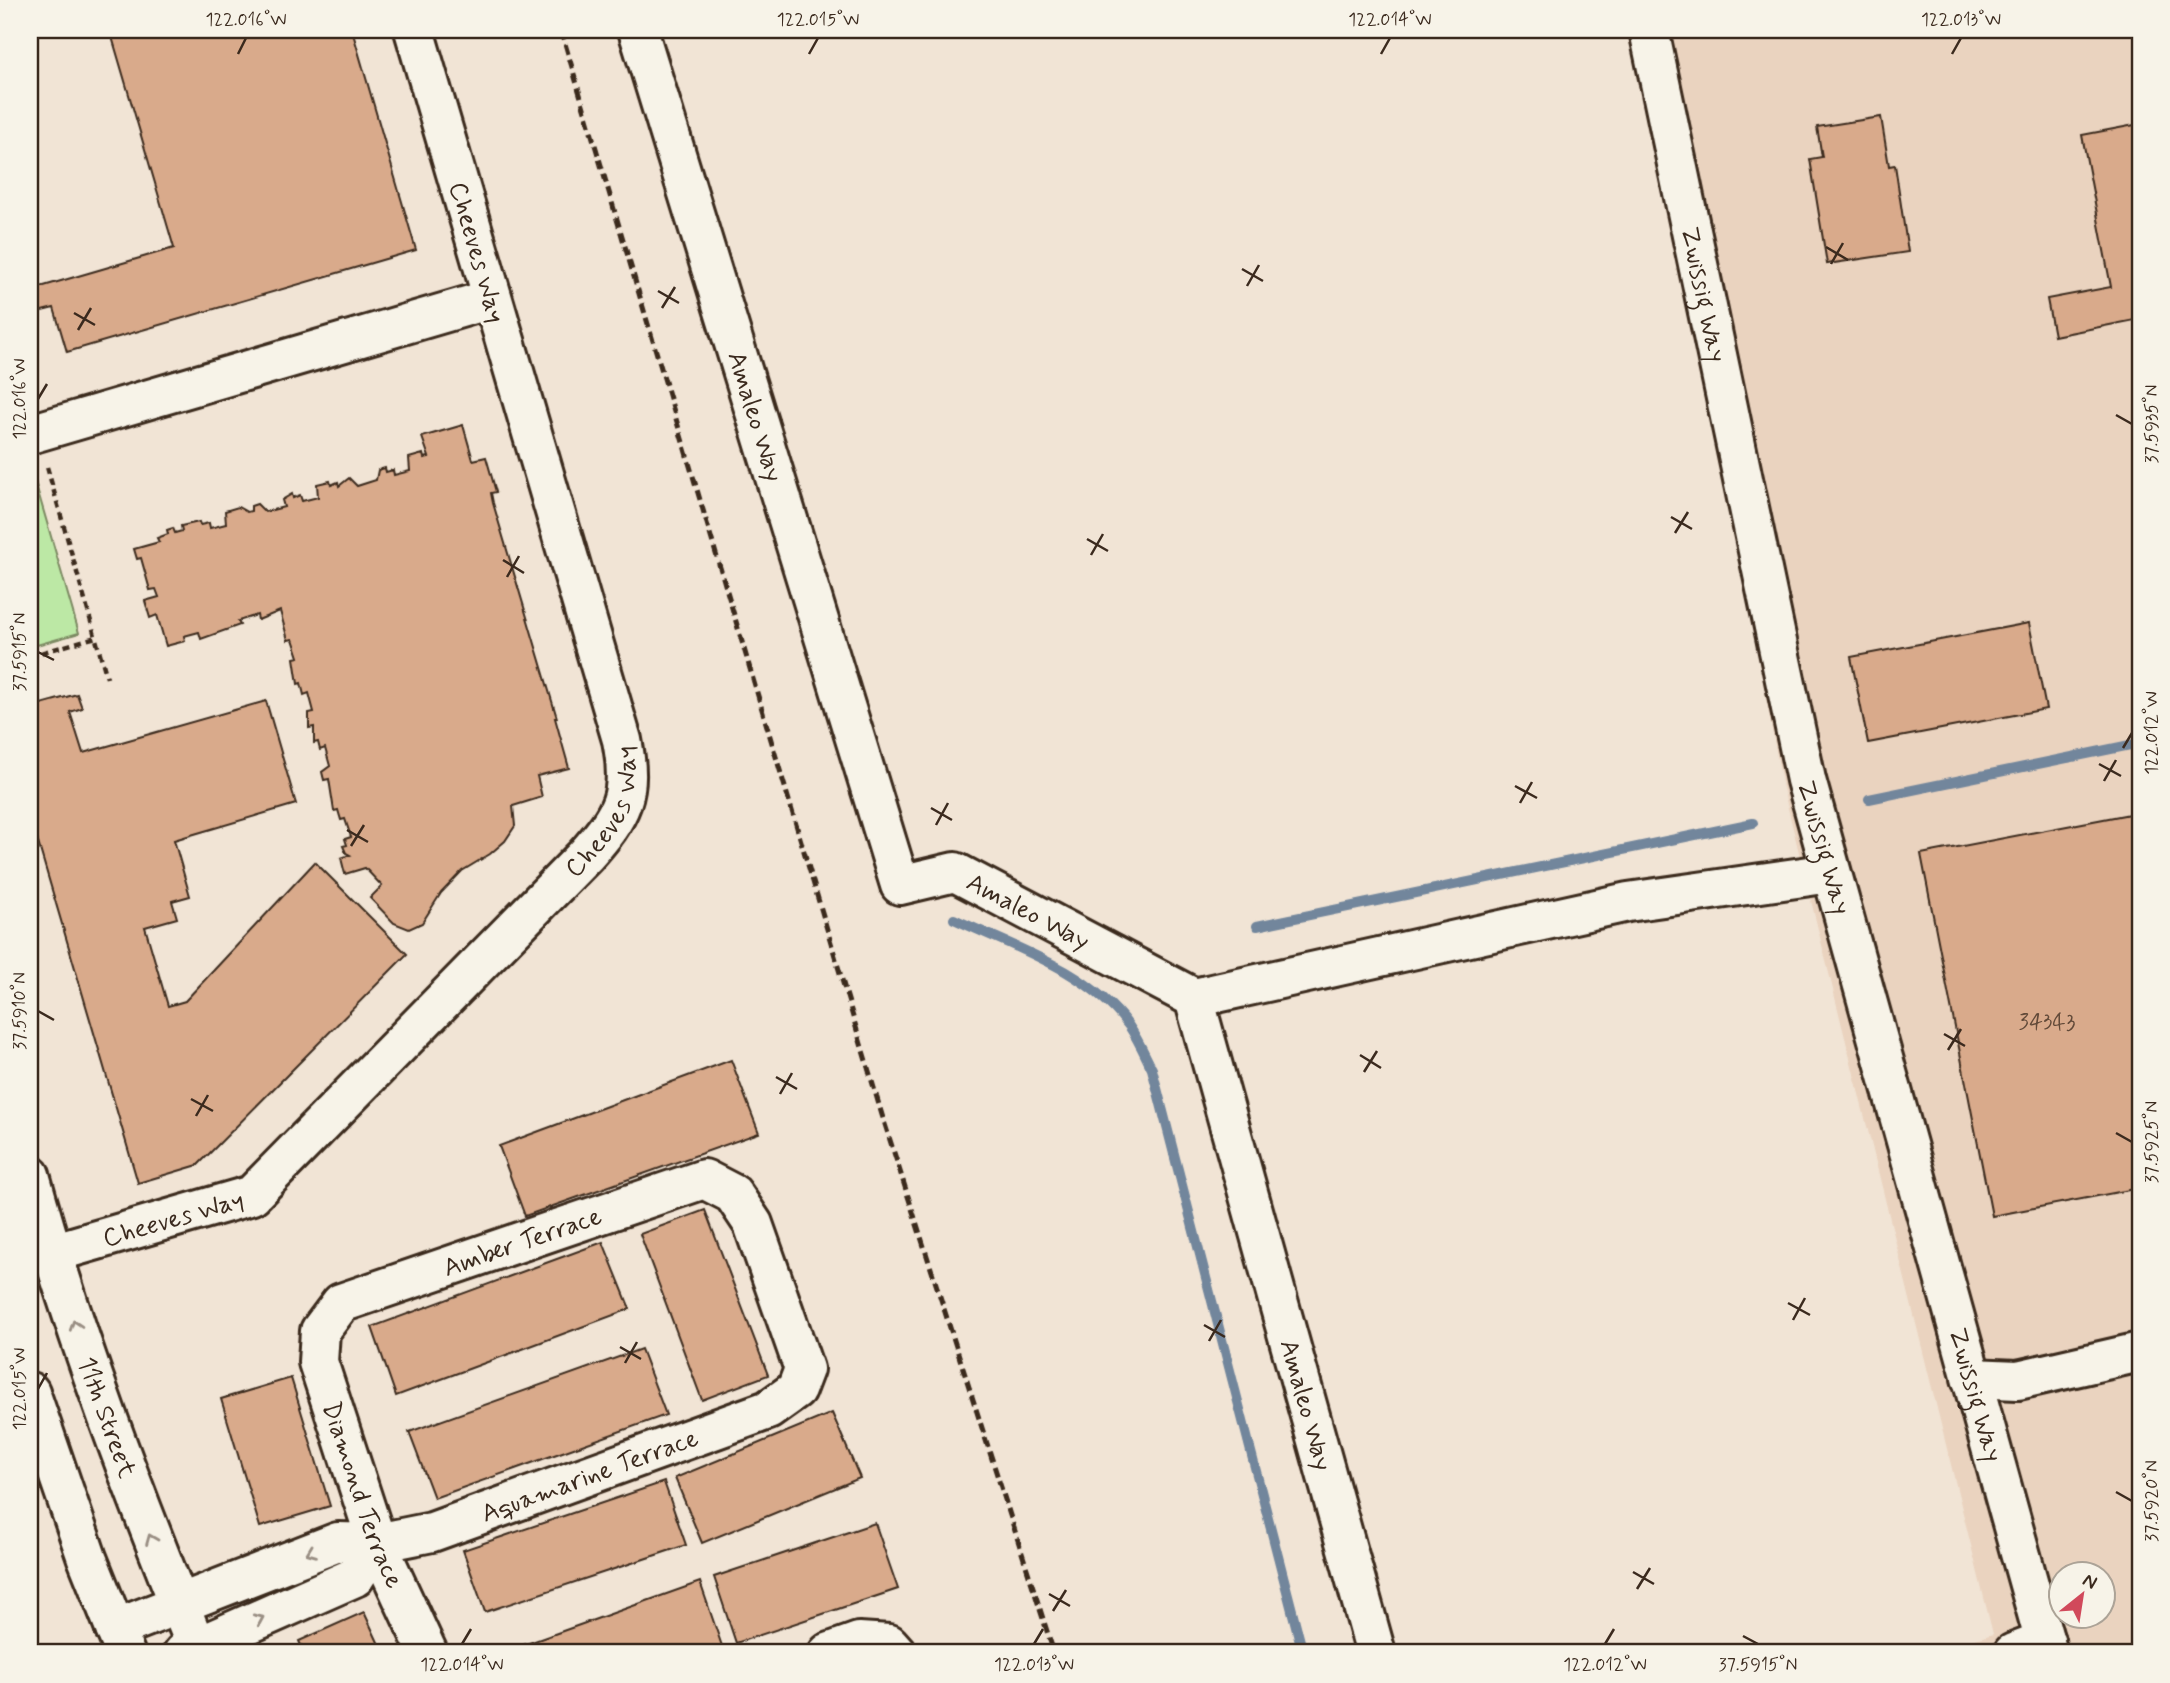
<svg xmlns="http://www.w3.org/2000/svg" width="2170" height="1683" font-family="Mynerve,sans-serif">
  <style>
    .built { fill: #ead3bf; fill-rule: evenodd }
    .green { fill: #bce8a5; stroke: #7c8962; stroke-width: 2 }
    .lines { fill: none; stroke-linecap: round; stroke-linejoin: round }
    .stream { stroke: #72869c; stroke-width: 10 }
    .building { fill: #d9aa8b; stroke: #3b2a1e; stroke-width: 2 }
    .minor-casing { stroke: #3b2a1e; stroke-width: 44 }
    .path { stroke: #3b2a1e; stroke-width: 4.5; stroke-dasharray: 7 5; stroke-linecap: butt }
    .minor { stroke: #f7f3e8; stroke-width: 38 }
    .rail { stroke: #3b2a1e; stroke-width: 5; stroke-dasharray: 10 5; stroke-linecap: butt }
    .oneway { stroke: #998e83 }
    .ticks { fill: none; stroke: #3b2a1e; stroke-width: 2.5 }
    .labels { text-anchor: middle; stroke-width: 6; stroke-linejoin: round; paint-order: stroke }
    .number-label { font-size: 23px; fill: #624a39 }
    .street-label { font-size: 26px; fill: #3b2a1e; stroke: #f7f3e8 }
    .neatline { fill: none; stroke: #3b2a1e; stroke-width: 2.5 }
    .ticks-label { font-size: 18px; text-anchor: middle; fill: #3b2a1e }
  </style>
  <rect width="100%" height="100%" fill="#f1e4d5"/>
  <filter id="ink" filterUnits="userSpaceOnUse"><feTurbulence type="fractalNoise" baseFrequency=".0143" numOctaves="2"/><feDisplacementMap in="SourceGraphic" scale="14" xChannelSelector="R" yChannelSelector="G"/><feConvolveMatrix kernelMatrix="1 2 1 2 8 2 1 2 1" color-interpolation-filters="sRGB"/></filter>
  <g filter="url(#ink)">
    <path class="built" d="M1640,30H2140V1653H1927L1993,1634L1783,788ZM2062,1574H2104V1616H2062Z"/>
    <path class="green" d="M32,471L79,633L30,647V472Z"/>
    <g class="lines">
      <g class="stream">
        <path d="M1869,799L2140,743"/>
        <path d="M954,919C1014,947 1088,970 1129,1026C1138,1039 1145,1055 1152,1069L1303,1653"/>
        <path d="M1257,926L1753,823"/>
      </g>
    </g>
    <g class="building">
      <path d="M110,30H352L416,250L67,352L54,308L30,314V290L174,248Z"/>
      <path d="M1881,117L1889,166L1895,165L1908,252L1827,264L1810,159L1822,157L1817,127Z"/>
      <path d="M2140,124V319L2054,336L2047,299L2111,287L2082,135Z"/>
      <path d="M463,425L473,460L486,457L496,492L491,493L493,503L557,718H555L569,768L537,776L542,797L513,806L515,826L505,841L490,854L462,871L441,893L422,923L409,929L394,923L370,898L382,886L365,868L345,874L341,858L350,855L346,853L343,846L347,845L345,839L351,837L345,819L341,820L338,810L334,811L329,779L324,780L322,772L330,766L325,748L320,750L318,742L314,743V727L309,728V713L314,712L309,693L304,695L301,683L298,684L294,658L299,657L293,639L288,640L280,611L258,620L257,615L238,621L240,625L201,639L199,632L184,636L185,641L166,646L157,615L150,618L145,601L159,597L156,589L150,590L141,558L137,559L134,549L159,542L157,538L168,534L167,530L173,528L175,533L182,531L181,526L199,522L200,525L209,523L210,528L226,524L225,511L238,507L247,512L251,511V506L257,504L265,512L284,507L282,500L292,494L293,498L300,495L302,501L318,497L317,484L330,481L331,485L338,482L339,486L349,478L357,486L376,480L378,470L385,468L386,472L393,470L394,475L410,471L409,458L423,454L424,458L429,457L422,437Z"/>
      <path d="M2029,623L2046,709L1868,743L1851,657Z"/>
      <path d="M77,694L82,708L70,712L83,753L266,701L296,804L174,840L190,896L172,901L177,918L145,927L168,1006L185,1001L315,862L407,954L198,1165L138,1183L30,815V707Z"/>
      <path d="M2140,812V1188L1992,1216L1921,854Z"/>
      <path d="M731,1060L759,1133L525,1216L499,1146Z"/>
      <path d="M705,1210L768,1375L702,1400L640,1234Z"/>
      <path d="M603,1242L630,1309L396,1396L372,1327Z"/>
      <path d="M641,1349L666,1415L434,1498L409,1432Z"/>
      <path d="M291,1378L330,1506L260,1527L221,1399Z"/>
      <path d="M832,1413L860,1478L702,1543L675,1478Z"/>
      <path d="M664,1482L686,1545L485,1612L463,1550Z"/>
      <path d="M875,1523L898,1589L736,1643L714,1577Z"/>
      <path d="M700,1582L723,1649L711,1653H501Z"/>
      <path d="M364,1612L383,1653H304L299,1641Z"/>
    </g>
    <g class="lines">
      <g class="minor-casing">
        <g id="minor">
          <path id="s1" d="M638,30L900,885L955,872L1194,998L1376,1653"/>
          <path id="s2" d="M1649,30L1806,780L2048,1653"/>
          <path d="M30,434L491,299"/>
          <path d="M1194,998L1628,902L1831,873"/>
          <path id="s3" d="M30,1175C75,1339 135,1496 199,1653"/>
          <path id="s4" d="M52,1253L252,1195L586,855C622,814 633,795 622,740L414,30"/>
          <path d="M1971,1378L2018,1380L2140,1352"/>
          <path d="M30,1392L87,1558L125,1653"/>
          <path id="s5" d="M115,1629L338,1542L377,1543L432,1532L768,1410L796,1390L804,1369L753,1224L733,1194L704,1179L341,1303L320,1331L318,1362L377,1543L428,1653"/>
          <path d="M183,1653L355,1577L377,1543"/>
          <path d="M828,1653L859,1642L889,1644L897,1653"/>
          <path d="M2013,1653L2045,1641"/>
        </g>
      </g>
      <g class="path">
        <path d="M47,467L107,678"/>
        <path d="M30,656L96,637"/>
      </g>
      <use href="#minor" class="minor"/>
      <path class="rail" d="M561,30L882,1115L1054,1653"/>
    </g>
    <defs><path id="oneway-chevron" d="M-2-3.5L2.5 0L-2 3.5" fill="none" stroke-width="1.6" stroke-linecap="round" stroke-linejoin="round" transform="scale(1.75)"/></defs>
    <g class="oneway">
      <use href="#oneway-chevron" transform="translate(75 1325) rotate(-108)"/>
      <use href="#oneway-chevron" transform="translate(151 1539) rotate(-112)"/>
      <use href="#oneway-chevron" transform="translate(311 1552) rotate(159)"/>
      <use href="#oneway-chevron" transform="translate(259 1619) rotate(-24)"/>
    </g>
  </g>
  <path class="ticks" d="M238,54L246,38M809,54L818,38M1381,54L1390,38M1952,54L1961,38M1826,247L1848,260M1831,264L1843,243M1242,269L1263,281M1247,286L1259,265M658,291L679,303M662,308L675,287M74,313L95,325M78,330L91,308M38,399L47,384M2116,415L2132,424M1671,517L1692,529M1675,533L1688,512M1087,539L1108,551M1091,555L1103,534M503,560L524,573M507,577L519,556M38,652L54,660M2123,748L2132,733M2099,764L2121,776M2104,781L2116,760M1515,786L1537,798M1520,803L1532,782M931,808L952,820M936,825L948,803M347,830L368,842M351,846L364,825M38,1011L54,1020M1944,1034L1965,1046M1948,1050L1961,1029M1360,1055L1381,1068M1364,1072L1377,1051M776,1077L797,1089M780,1094L792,1073M191,1099L213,1111M196,1116L208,1095M2116,1133L2132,1142M1788,1303L1810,1315M1793,1320L1805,1298M1204,1325L1225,1337M1209,1341L1221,1320M620,1347L641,1359M625,1363L637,1342M38,1389L47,1373M2116,1492L2132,1501M1633,1572L1654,1584M1637,1589L1650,1568M1049,1594L1070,1606M1053,1611L1066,1590M1743,1636L1758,1644M462,1644L471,1629M1034,1644L1043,1629M1605,1644L1614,1629"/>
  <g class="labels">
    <g class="number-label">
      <text x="2047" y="1029">34343</text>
    </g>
    <g class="street-label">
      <text transform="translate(478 252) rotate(74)" y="9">Cheeves Way</text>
      <text dy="9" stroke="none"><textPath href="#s2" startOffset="270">Zwissig Way</textPath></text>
      <text dy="9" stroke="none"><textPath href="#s1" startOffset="404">Amaleo Way</textPath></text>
      <text dy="9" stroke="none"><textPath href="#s4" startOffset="733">Cheeves Way</textPath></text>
      <text dy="9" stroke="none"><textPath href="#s2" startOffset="836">Zwissig Way</textPath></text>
      <text dy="9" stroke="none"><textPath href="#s1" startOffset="1034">Amaleo Way</textPath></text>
      <text dy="9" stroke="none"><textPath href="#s4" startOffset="126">Cheeves Way</textPath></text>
      <text transform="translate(522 1241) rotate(-19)" y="9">Amber Terrace</text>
      <text dy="9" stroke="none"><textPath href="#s2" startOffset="1404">Zwissig Way</textPath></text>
      <text dy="9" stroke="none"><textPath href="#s1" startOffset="1643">Amaleo Way</textPath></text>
      <text dy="9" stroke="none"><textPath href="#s3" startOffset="254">11th Street</textPath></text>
      <text dy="9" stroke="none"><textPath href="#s5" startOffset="502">Aquamarine Terrace</textPath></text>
      <text dy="9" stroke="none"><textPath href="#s5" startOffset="1561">Diamond Terrace</textPath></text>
    </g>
  </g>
  <rect width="2170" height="1683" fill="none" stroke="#f7f3e8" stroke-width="77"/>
  <g transform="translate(2082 1595) rotate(30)"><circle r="33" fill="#f7f3e8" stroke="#aca397" stroke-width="2"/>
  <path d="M0-5L12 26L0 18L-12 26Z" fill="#d1495b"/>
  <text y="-10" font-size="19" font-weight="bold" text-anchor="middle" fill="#3b2a1e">N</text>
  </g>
  <rect x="38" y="38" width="2094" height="1606" class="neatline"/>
  <g class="ticks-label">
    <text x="246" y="25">122.016°W</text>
    <text x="818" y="25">122.015°W</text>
    <text x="1390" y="25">122.014°W</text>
    <text x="1961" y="25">122.013°W</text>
    <text transform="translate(19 399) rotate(-90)" y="6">122.016°W</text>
    <text transform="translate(2151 424) rotate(-90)" y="6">37.5935°N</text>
    <text transform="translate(19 652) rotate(-90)" y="6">37.5915°N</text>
    <text transform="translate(2151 733) rotate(-90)" y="6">122.012°W</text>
    <text transform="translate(19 1011) rotate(-90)" y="6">37.5910°N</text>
    <text transform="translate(2151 1142) rotate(-90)" y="6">37.5925°N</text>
    <text transform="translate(19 1389) rotate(-90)" y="6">122.015°W</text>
    <text transform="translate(2151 1501) rotate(-90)" y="6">37.5920°N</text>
    <text x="462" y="1670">122.014°W</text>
    <text x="1034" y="1670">122.013°W</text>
    <text x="1605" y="1670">122.012°W</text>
    <text x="1758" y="1670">37.5915°N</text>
  </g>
</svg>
